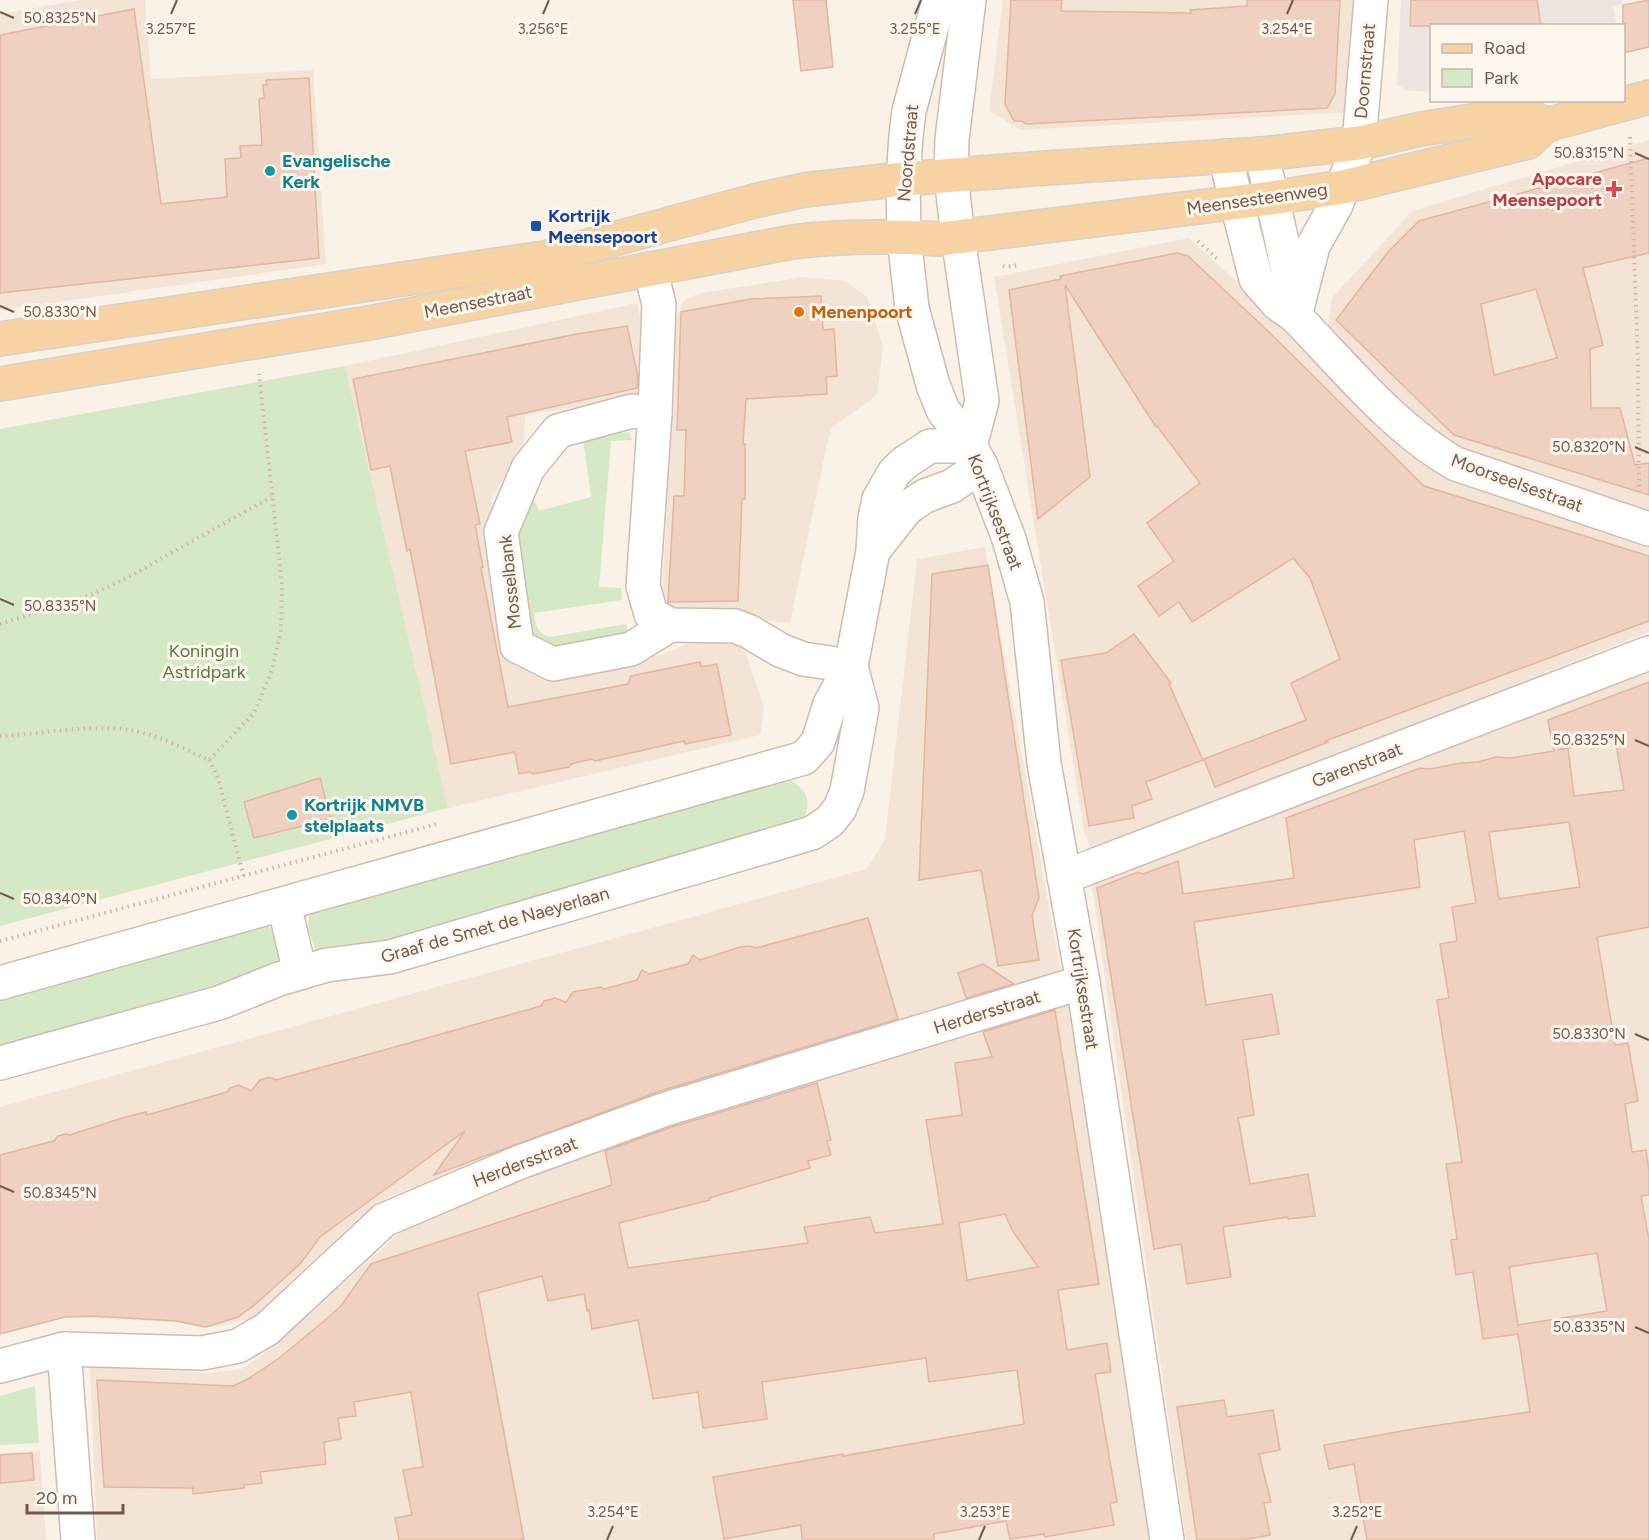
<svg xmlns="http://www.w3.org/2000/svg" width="1649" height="1540" font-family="Figtree,sans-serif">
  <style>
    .residential { fill: #f3e4d6 }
    .industrial { fill: #ece5e0 }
    .green { fill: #d6e9c6 }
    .building { fill: #f0d0c0; stroke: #e2b6a1; stroke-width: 1.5; fill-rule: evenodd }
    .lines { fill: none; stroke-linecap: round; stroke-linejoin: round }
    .minor-casing { stroke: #cfbcb0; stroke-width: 36 }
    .major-casing { stroke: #d8d0cd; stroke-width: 36 }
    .path { stroke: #d5b4a3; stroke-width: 4; stroke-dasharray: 1.5 4.5; stroke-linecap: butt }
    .minor { stroke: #fff; stroke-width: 33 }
    .major { stroke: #f7d3a3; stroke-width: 33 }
    .ticks { fill: none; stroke: #74584c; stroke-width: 2 }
    .culture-dot { fill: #0f9aa8; stroke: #fef7ed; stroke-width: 2 }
    .health-dot { fill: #e0444e; stroke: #fef7ed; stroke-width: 2 }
    .transit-dot { fill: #1a4fb4; stroke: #fef7ed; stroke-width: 2 }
    .food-dot { fill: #e8710a; stroke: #fef7ed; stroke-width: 2 }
    .labels { text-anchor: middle; stroke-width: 6; stroke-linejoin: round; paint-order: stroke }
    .street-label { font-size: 18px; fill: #74584c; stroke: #fef7ed }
    .culture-label { font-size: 18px; font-weight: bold; fill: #0d838f; stroke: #fef7ed; text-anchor: start }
    .health-label { font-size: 18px; font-weight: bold; fill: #be3a42; stroke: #fef7ed; text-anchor: end }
    .transit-label { font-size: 18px; font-weight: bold; fill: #164399; stroke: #fef7ed; text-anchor: start }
    .food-label { font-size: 18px; font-weight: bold; fill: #c56008; stroke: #fef7ed; text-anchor: start }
    .park-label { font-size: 18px; fill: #577944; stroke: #fef7ed }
    .ticks-label { font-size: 15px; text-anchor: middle; fill: #74584c; stroke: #fef7ed; stroke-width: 6; stroke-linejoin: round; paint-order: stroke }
  </style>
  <rect width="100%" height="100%" fill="#fbf2e7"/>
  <g class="residential">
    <path d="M81,0H145L151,79L313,70L326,264L0,310V14Z"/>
    <path d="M1003,0H1357L1351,112L1021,130L989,111Z"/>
    <path d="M1649,140V510L1454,447L1437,436L1355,360L1328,326L1332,298L1412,211Z"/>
    <path d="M1189,238L1436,464L1649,541V632L1091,850L1084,831L994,277Z"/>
    <path d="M805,277L845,281L867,297L883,346L877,395L832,428L827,444L790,623L735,617L672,607L662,597L676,319L685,299L701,293Z"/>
    <path d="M638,303L649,395L525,415L524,443L491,500L512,658L527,672L556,677L661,655L698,639L724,641L744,649L764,706L760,735L448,808L345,366Z"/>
    <path d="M985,547L1061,975L390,1196L360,1216L251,1319L206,1328L176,1322L65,1317L0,1334V1107L867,869L885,839L917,559Z"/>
    <path d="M1649,665V1540H1186L1091,881Z"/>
    <path d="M1071,994L1116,1322L1150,1540H97L90,1367L212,1373L241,1369L260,1357L402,1231L553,1156Z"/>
    <path d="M40,1451L46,1540H0V1453Z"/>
  </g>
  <path class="industrial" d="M1401,0H1622L1623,4L1613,7L1617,25L1432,26L1431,92L1405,90L1397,84Z"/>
  <g class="green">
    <path d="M345,366L448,808L0,926V429Z"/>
    <path d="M629,432L632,440L611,441L599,587L621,588L622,600L534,613C536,625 536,632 549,637L626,624L629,634L553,649L526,636V595L512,517L530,491L539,511L591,497L583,438Z"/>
    <path d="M786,778C804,786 813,800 804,818L338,959L318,954C311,941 304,922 312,909Z"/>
    <path d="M267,925C278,934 283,958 278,971L0,1052V992Z"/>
    <path d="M35,1386L39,1443L0,1445V1396Z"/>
  </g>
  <g class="building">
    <path d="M793,0H826L833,67L801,71Z"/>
    <path d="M1011,0H1062L1061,11L1191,13L1190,10L1247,6V0H1340L1335,94L1327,108L1026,124L1022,121H1014L1005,104Z"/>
    <path d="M1411,0H1537L1541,26H1410Z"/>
    <path d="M1649,0V47L1623,53V5Z"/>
    <path d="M134,9L161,204L227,197L225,159L241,158L240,146L262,145L259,99L264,98L263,85H267L266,80L309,78L319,258L0,293V35Z"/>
    <path d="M1649,158V253L1583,268L1603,345L1590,349L1591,408H1620L1635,465L1649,463V495L1454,435L1336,320L1388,252L1419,221ZM1536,289L1557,358L1494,375L1481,304Z"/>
    <path d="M1177,253L1188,256L1270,333L1424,486L1649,556V621L1325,741L1328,742L1215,787L1204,759L1306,720L1291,683L1340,659L1310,578L1293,558L1192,622L1179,602L1159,616L1138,586L1174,561L1147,523L1200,483L1157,426L1156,427L1065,285L1090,477L1038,519L1009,290L1061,279L1060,276Z"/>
    <path d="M821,296L823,330L834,329L837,376L826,377L827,394L746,399L743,444H745V499H742L738,601L668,602L674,496H684L686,430H677L681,312L751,299Z"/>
    <path d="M627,326L638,377L637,388L507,417L512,442L465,451L480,524L475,525L483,567L481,568L508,707L628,684L631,676L700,662L701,667L717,664L731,735L685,744L684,741L595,761L592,759L571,764L569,767L533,774L530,772L519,774L515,752L451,764L410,549L407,551L390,466L371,470L353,379L577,334Z"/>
    <path d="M988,565L1039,898L1032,915L1039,960L998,966L981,870L919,880L932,574Z"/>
    <path d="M1134,634L1171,683L1169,684L1203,760L1146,782L1152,799L1132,806L1134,818L1089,826L1061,660L1106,653Z"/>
    <path d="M1649,682V927L1597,937L1615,1045L1628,1043L1638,1101L1625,1104L1632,1152L1646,1150L1649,1171V1195L1641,1196L1649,1240V1540H1367L1354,1464L1329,1469L1324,1445L1419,1428L1530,1412L1518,1334L1483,1339L1473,1272L1456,1275L1451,1240L1457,1239L1446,1164L1462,1162L1437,1000L1449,998L1440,944L1457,941L1452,907L1476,903L1464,831L1414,840L1420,887L1194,922L1206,1005L1272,994L1279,1034L1243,1040L1254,1115L1238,1118L1250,1184L1308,1174L1315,1216L1288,1219V1217L1223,1227L1231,1277L1187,1284L1181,1244L1154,1249L1097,888L1138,872L1143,874L1178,861L1183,894L1294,878L1286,818L1420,768L1430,769L1460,763L1478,762L1496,757L1510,758L1554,751L1548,720ZM1615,739L1624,790L1574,796L1568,748L1558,750ZM1569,822L1580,887L1499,899L1489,832ZM1597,1253L1607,1311L1518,1325L1509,1267Z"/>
    <path d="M320,778L331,819L254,838L244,802Z"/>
    <path d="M868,918L898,1019L660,1091L434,1175L465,1131L320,1237L301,1263L257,1303L238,1317L206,1327L176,1321L93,1316L65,1317L0,1334V1155L54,1141L58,1136L66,1134L70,1135L122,1118L146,1112L147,1115L227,1092L230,1088L239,1085L251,1091L260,1080L269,1077L276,1080L402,1045L541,1006L544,1001L555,998L566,1002L573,992L601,987L604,989L637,980L642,970L649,974L688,964L693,955L700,960L740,947L750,946L756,948Z"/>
    <path d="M983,964L1014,984L966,998L958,973Z"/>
    <path d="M1055,1010L1099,1284L1058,1290L1067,1350L1107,1343L1111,1372L1095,1374L1117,1502L1110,1503L1114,1525L1045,1537L1044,1534L1010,1539L1006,1521L934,1534V1540H802L801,1525L724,1539L713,1477L843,1454V1456L1024,1424L1017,1370L929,1382L926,1358L762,1382L767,1419L703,1428L698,1392L653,1399L638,1320L592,1329L589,1310L587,1311L584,1294L548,1301L542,1276L478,1293L524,1540H399L395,1518L412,1515L403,1470L423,1467L411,1392L354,1402L356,1416L338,1418L341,1439L324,1442L326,1464L260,1472L262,1483L244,1485V1488L193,1494V1488L104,1487L97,1380L233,1386L248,1379L278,1359L323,1322L340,1307L371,1264L612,1185L605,1151L672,1127L817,1083L831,1140L827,1141L831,1155L808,1161L810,1168L709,1198L710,1200L619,1223L628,1268L808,1243L804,1227L870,1217L875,1233L943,1224L926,1120L962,1115L955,1063L992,1057L983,1032ZM1005,1214L1012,1230L1038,1267L967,1280L959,1223Z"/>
    <path d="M1224,1400L1227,1417L1273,1410L1280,1450L1259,1454L1271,1502L1264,1503L1270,1535L1243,1540H1197L1177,1407Z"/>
    <path d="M32,1453L34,1480L0,1483V1455Z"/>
  </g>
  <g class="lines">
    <g class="minor-casing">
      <g id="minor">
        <path d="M939,0L909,111L906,136L903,179L904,237L912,308L933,385L943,410L970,446L981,466L1009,539L1027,602L1044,763L1083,982L1167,1540"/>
        <path d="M969,0L952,139L951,176L958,237L982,401L970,446"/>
        <path d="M1262,154C1272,204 1287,252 1293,302"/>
        <path d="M1225,156L1256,279L1278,304L1295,316C1344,366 1394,429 1456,464L1649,529"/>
        <path d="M650,269L659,304L655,413L643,586L651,614L670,625L735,626L750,632L780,650L803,659L851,666"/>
        <path d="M1295,316L1313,246L1336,205L1359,143L1371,0"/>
        <path d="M655,413L632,411L558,431L528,468L501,532L517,646L553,664L631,649L670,625"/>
        <path d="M873,551L907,508L925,496L952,486L981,466"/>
        <path d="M1064,877L1649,653"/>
        <path d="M284,904L300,973"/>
        <path d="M0,983L804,758L818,742L830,704L851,666L873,551L875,518L879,499L894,473L904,463L930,446H970"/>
        <path d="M0,1063L219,1003L279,979L327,965L390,957L812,833L830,821L840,808L847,791L862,708L851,666"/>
        <path d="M64,1349L78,1540"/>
        <path d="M0,1366L64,1349L202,1353L238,1346L267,1329L384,1220L520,1162L666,1109L1083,982"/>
      </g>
    </g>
    <g class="major-casing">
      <g id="major">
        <path d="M0,339L544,258L754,201L804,190L903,179L1046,168L1262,154L1359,143L1421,129L1524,113L1546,125"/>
        <path d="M0,384L374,322L792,242C841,236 891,236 940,239L1271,198L1343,187L1528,142L1546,125L1649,97"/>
      </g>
    </g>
    <g class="path">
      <path d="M1630,137L1638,363L1639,492"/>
      <path d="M1198,241L1217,259"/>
      <path d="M1003,266L1006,267L1019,265"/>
      <path d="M0,624L91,595L132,575L271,497"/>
      <path d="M0,736C44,734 92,723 135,731C161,736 186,750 209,760L254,713L271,673L281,630L282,584L259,374"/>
      <path d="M209,760L217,775L244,877"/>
      <path d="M0,941L437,824"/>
    </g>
    <use href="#minor" class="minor"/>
    <use href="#major" class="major"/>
  </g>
  <path class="ticks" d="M0,12L14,18M171,14L177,0M543,14L549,0M915,14L921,0M1287,14L1293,0M1635,153L1649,159M0,306L14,312M1635,447L1649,453M0,599L14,605M1635,740L1649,746M0,893L14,899M1635,1034L1649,1040M0,1186L14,1192M1635,1327L1649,1333M607,1540L613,1526M979,1540L985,1526M1351,1540L1357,1526"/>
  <g class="culture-dot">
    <circle cx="270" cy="171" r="6"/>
    <circle cx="292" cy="815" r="6"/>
  </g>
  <path class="health-dot" d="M1611 180h6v6h6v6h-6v6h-6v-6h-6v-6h6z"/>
  <rect class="transit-dot" x="530" y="220" width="12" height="12" rx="3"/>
  <circle class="food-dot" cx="799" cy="312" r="6"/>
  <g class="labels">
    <g class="street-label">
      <text transform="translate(1365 71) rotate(-85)" y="6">Doornstraat</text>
      <text transform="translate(908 153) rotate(-85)" y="6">Noordstraat</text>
      <text transform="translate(1257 199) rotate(-8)" y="6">Meensesteenweg</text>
      <text transform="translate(478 302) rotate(-11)" y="6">Meensestraat</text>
      <text transform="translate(1517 483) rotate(20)" y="6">Moorseelsestraat</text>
      <text transform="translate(995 512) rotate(69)" y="6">Kortrijksestraat</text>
      <text transform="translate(510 582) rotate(-96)" y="6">Mosselbank</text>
      <text transform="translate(1357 765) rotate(-21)" y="6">Garenstraat</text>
      <text transform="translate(495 925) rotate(-16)" y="6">Graaf de Smet de Naeyerlaan</text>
      <text transform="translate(1083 989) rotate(81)" y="6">Kortrijksestraat</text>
      <text transform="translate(987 1012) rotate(-17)" y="6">Herdersstraat</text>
      <text transform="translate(525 1162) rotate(-21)" y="6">Herdersstraat</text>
    </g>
    <g class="culture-label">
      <text x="282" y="167">Evangelische<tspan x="282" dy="21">Kerk</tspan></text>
      <text x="304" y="811">Kortrijk NMVB<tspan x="304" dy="21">stelplaats</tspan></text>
    </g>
    <g class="health-label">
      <text x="1602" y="185">Apocare<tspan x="1602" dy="21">Meensepoort</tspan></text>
    </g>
    <g class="transit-label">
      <text x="548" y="222">Kortrijk<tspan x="548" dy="21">Meensepoort</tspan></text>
    </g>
    <g class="food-label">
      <text x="811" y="318">Menenpoort</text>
    </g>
    <g class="park-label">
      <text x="204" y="657">Koningin<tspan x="204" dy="21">Astridpark</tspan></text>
    </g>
  </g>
  <g class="ticks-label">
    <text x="60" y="23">50.8325°N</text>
    <text x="171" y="34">3.257°E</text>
    <text x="543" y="34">3.256°E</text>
    <text x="915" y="34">3.255°E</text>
    <text x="1287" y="34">3.254°E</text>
    <text x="1589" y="158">50.8315°N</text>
    <text x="60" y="317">50.8330°N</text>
    <text x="1589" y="452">50.8320°N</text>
    <text x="60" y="611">50.8335°N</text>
    <text x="1589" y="745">50.8325°N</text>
    <text x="60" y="904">50.8340°N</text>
    <text x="1589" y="1039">50.8330°N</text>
    <text x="60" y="1198">50.8345°N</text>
    <text x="1589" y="1332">50.8335°N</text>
    <text x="613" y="1517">3.254°E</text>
    <text x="985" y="1517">3.253°E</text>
    <text x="1357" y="1517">3.252°E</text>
  </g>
  <rect x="1430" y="24" width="195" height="78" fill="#fef7ed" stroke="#c7b7ad" stroke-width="1.5"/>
  <rect x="1442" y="44" width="30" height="9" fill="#f7d3a3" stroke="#c7b7ad" stroke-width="1.5"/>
  <text x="1484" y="54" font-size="18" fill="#74584c">Road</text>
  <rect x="1442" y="69" width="30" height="18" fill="#d6e9c6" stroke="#c7b7ad" stroke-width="1.5"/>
  <text x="1484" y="84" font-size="18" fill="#74584c">Park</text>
  <path d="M27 1504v9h96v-9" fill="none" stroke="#74584c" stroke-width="3"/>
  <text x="36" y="1504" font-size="18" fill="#74584c" stroke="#fef7ed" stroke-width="4.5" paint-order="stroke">20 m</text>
</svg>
